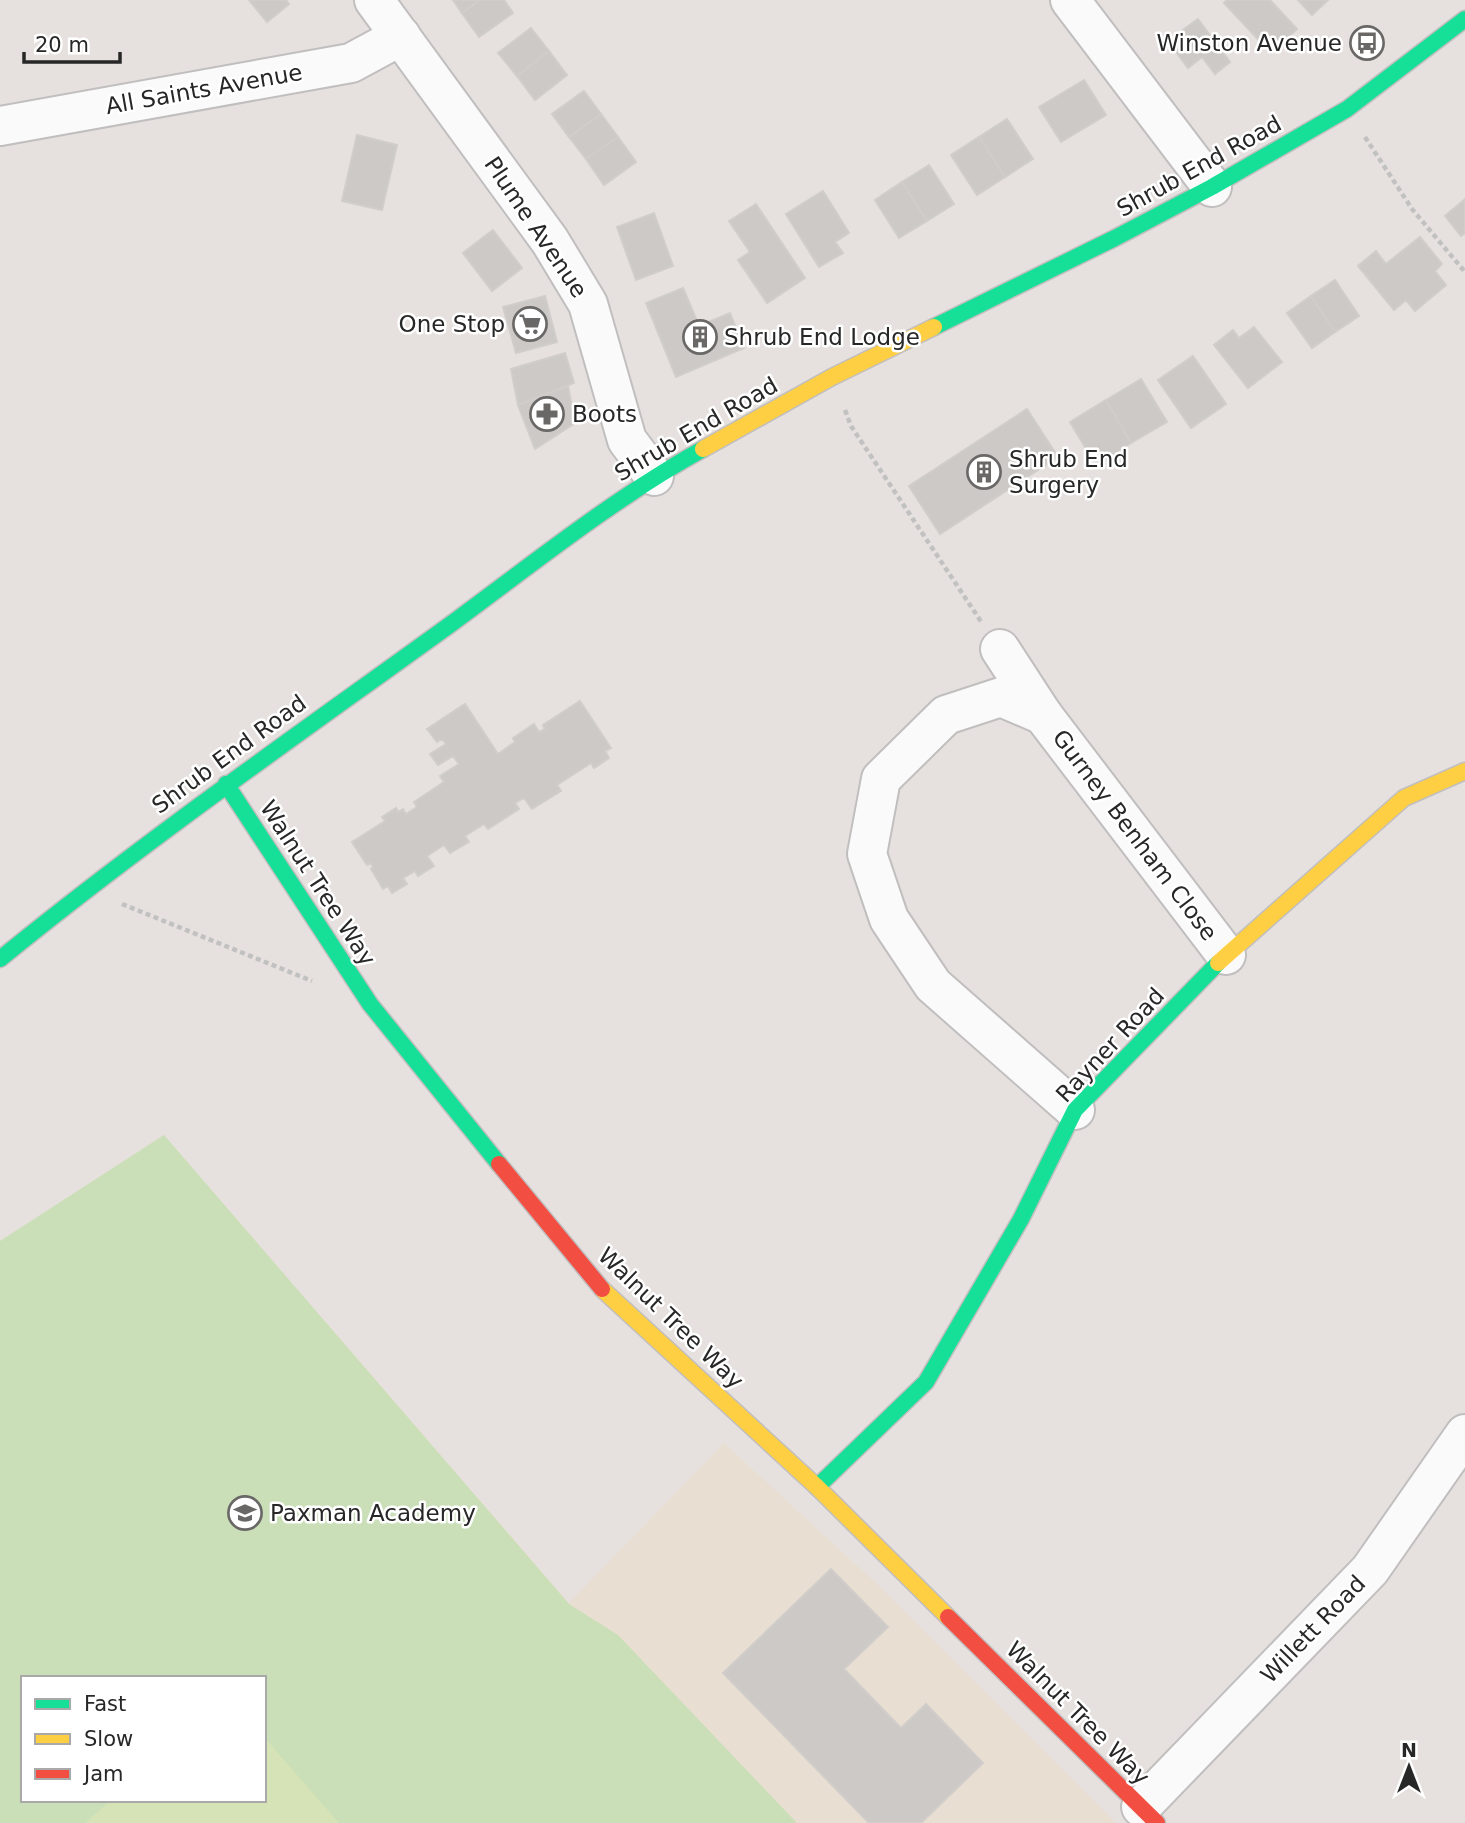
<svg xmlns="http://www.w3.org/2000/svg" width="1465" height="1823" font-family="'DejaVu Sans',sans-serif">
  <style>
    .education { fill: #e8dfd2; fill-rule: evenodd }
    .green { fill: #cadfb8; fill-rule: evenodd }
    .pitch { fill: #d5e3b6 }
    .building { fill: #ccc9c7; stroke: #d1cdca; stroke-width: 2 }
    .lines { fill: none; stroke-linecap: round; stroke-linejoin: round }
    .street-casing { stroke: #c0bebf; stroke-width: 42 }
    .fast-casing { stroke: #c0bebf; stroke-width: 19 }
    .slow-casing { stroke: #c0bebf; stroke-width: 19 }
    .jam-casing { stroke: #c0bebf; stroke-width: 19 }
    .path { stroke: #c2c1c1; stroke-width: 4.5; stroke-dasharray: 5 3.5; stroke-linecap: butt }
    .street { stroke: #fbfafa; stroke-width: 38 }
    .fast { stroke: #16e098; stroke-width: 16 }
    .slow { stroke: #ffcf43; stroke-width: 16 }
    .jam { stroke: #f24e42; stroke-width: 16 }
    .labels { text-anchor: middle; stroke-width: 5; stroke-linejoin: round; paint-order: stroke }
    .poi-label { font-size: 23px; fill: #272727; stroke: #fff; text-anchor: start }
    .street-label { font-size: 23px; fill: #272727; stroke: #fff }
  </style>
  <rect width="100%" height="100%" fill="#e6e1de"/>
  <path class="education" d="M164,1135L569,1603L724,1443L876,1583L1116,1823H0V1241ZM23,1678H264V1800H23Z"/>
  <path class="green" d="M164,1135L569,1604L618,1635L797,1823H0V1241ZM23,1678H264V1800H23Z"/>
  <path class="pitch" d="M264,1737L339,1823H85L111,1800H264Z"/>
  <g class="building">
    <path d="M249,0H286L289,4L267,22Z"/>
    <path d="M453,0H480L462,13Z"/>
    <path d="M480,0H504L513,13L479,37L462,13Z"/>
    <path d="M1227,0H1270L1297,29L1271,53L1224,3Z"/>
    <path d="M1298,0H1328L1312,15Z"/>
    <path d="M1198,19L1230,62L1215,74L1202,57L1188,68L1168,41Z"/>
    <path d="M531,28L549,51L517,76L498,53Z"/>
    <path d="M549,51L567,75L535,100L517,76Z"/>
    <path d="M1084,80L1106,115L1061,142L1039,107Z"/>
    <path d="M584,91L601,114L569,137L552,114Z"/>
    <path d="M601,114L618,137L586,159L569,137Z"/>
    <path d="M1007,119L1033,159L1005,177L979,137Z"/>
    <path d="M357,135L397,145L382,210L342,201Z"/>
    <path d="M618,137L636,162L604,185L586,159Z"/>
    <path d="M979,137L1005,177L977,195L951,155Z"/>
    <path d="M929,165L954,204L927,221L902,182Z"/>
    <path d="M902,182L927,221L899,238L875,200Z"/>
    <path d="M823,191L849,233L835,242L843,253L819,267L786,214Z"/>
    <path d="M1465,199V233L1461,236L1445,216Z"/>
    <path d="M756,204L805,278L767,303L738,260L750,252L729,221Z"/>
    <path d="M654,213L673,266L636,280L617,227Z"/>
    <path d="M493,230L522,268L492,291L463,253Z"/>
    <path d="M1420,237L1442,264L1435,271L1446,285L1415,311L1406,300L1394,310L1358,266L1376,251L1386,264Z"/>
    <path d="M1335,280L1359,316L1335,332L1311,296Z"/>
    <path d="M683,288L699,326L730,313L744,348L676,377L646,303Z"/>
    <path d="M545,296L557,342L516,353L503,307Z"/>
    <path d="M1311,296L1335,332L1312,348L1287,313Z"/>
    <path d="M1254,327L1282,362L1248,388L1214,345L1233,330L1239,338Z"/>
    <path d="M565,353L574,383L518,405L511,369Z"/>
    <path d="M1193,356L1226,404L1191,428L1158,380Z"/>
    <path d="M1141,379L1167,422L1131,443L1106,400Z"/>
    <path d="M568,386L575,423L535,449L518,405Z"/>
    <path d="M1106,400L1131,443L1096,465L1070,422Z"/>
    <path d="M1027,409L1058,457L940,534L909,486Z"/>
    <path d="M580,701L611,748L605,751L609,758L594,768L591,763L557,785L561,791L532,809L524,798L515,803L519,809L488,829L484,824L465,836L469,842L450,853L444,845L427,856L434,866L418,876L415,871L403,878L407,884L392,893L388,886L383,889L371,869L373,867L371,863L367,865L352,842L385,821L382,817L396,808L398,812L403,809L406,814L417,807L414,802L444,782L440,776L459,764L453,756L438,765L430,754L446,744L442,739L437,742L427,729L465,704L498,754L515,742L513,738L534,724L539,732L545,729L543,725Z"/>
    <path d="M831,1569L888,1627L844,1669L901,1728L926,1704L983,1763L921,1823H869L723,1673Z"/>
  </g>
  <g class="lines">
    <g class="street-casing">
      <g id="street">
        <path d="M374,0L550,241L588,304L627,440L654,476"/>
        <path d="M1070,0L1212,187"/>
        <path d="M0,126L351,63L401,36"/>
        <path d="M1000,649L1043,715L1226,955"/>
        <path d="M1043,715L1001,697L946,715L881,779L867,854L889,919L933,985L1075,1110"/>
        <path d="M1141,1807L1370,1570L1465,1434"/>
      </g>
    </g>
    <g class="fast-casing">
      <g id="fast">
        <path d="M934,327L1115,238L1212,187L1347,109L1465,19"/>
        <path d="M226,784L370,1004L499,1164"/>
        <path d="M0,959C146,840 299,734 451,624C534,563 613,499 703,449"/>
        <path d="M817,1487L926,1382L1021,1219L1075,1110L1218,963"/>
      </g>
    </g>
    <g class="slow-casing">
      <g id="slow">
        <path d="M703,449L832,377L934,327"/>
        <path d="M1218,963L1404,798L1465,771"/>
        <path d="M602,1289L817,1487L948,1617"/>
      </g>
    </g>
    <g class="jam-casing">
      <g id="jam">
        <path d="M499,1164L602,1289"/>
        <path d="M948,1617L1157,1823"/>
      </g>
    </g>
    <g class="path">
      <path d="M1365,137L1412,209L1465,272"/>
      <path d="M845,410L851,426L982,623"/>
      <path d="M122,904L312,981"/>
    </g>
    <use href="#street" class="street"/>
    <use href="#fast" class="fast"/>
    <use href="#slow" class="slow"/>
    <use href="#jam" class="jam"/>
  </g>
  <defs>
    <g id="bus-ring" transform="scale(1.75)"><circle r="9.5" fill="#fff" stroke="#6a6867" stroke-width="1.5"/><path d="M-5-6H5V4H4V6H2V4H-2V6H-4V4H-5ZM-3.5-4V0h7V-4ZM-3.5 1.2v1.5H-2V1.2ZM2 1.2v1.5H3.5V1.2Z" fill="#6a6867"/></g>
    <g id="supermarket-ring" transform="scale(1.75)"><circle r="9.5" fill="#fff" stroke="#6a6867" stroke-width="1.5"/><path d="M-6-5.5h2.5l.6 2H6L4.5 2H-2.5L-4.4-4H-6ZM-1.5 3.2a1.3 1.3 0 1 0 .1 0ZM3 3.2a1.3 1.3 0 1 0 .1 0Z" fill="#6a6867"/></g>
    <g id="building-ring" transform="scale(1.75)"><circle r="9.5" fill="#fff" stroke="#6a6867" stroke-width="1.5"/><path d="M-4-6H4V6H1V3H-1V6H-4ZM-2.5-4.3h1.7v1.8h-1.7ZM.8-4.3h1.7v1.8H.8ZM-2.5-1h1.7V.8h-1.7ZM.8-1h1.7V.8H.8Z" fill="#6a6867"/></g>
    <g id="pharmacy-ring" transform="scale(1.75)"><circle r="9.5" fill="#fff" stroke="#6a6867" stroke-width="1.5"/><path d="M-2-6h4v4h4v4h-4v4h-4v-4h-4v-4h4Z" fill="#6a6867"/></g>
    <g id="school-ring" transform="scale(1.75)"><circle r="9.5" fill="#fff" stroke="#6a6867" stroke-width="1.5"/><path d="M0-5L7-2L0 1L-7-2ZM-4 1L0 2.5L4 1V4Q0 6-4 4Z" fill="#6a6867"/></g>
  </defs>
  <g fill-rule="evenodd">
    <use href="#bus-ring" x="1367" y="43"/>
    <use href="#supermarket-ring" x="530" y="324"/>
    <use href="#building-ring" x="700" y="337"/>
    <use href="#pharmacy-ring" x="547" y="414"/>
    <use href="#building-ring" x="984" y="472"/>
    <use href="#school-ring" x="245" y="1513"/>
  </g>
  <g class="labels">
    <g class="poi-label">
      <text x="1342" y="51" text-anchor="end">Winston Avenue</text>
      <text x="505" y="332" text-anchor="end">One Stop</text>
      <text x="724" y="345">Shrub End Lodge</text>
      <text x="572" y="422">Boots</text>
      <text x="1009" y="467">Shrub End<tspan x="1009" dy="26">Surgery</tspan></text>
      <text x="270" y="1521">Paxman Academy</text>
    </g>
    <g class="street-label">
      <text transform="translate(204 89) rotate(-10)" y="8">All Saints Avenue</text>
      <text transform="translate(1199 166) rotate(-29)" y="8">Shrub End Road</text>
      <text transform="translate(536 227) rotate(56)" y="8">Plume Avenue</text>
      <text transform="translate(696 429) rotate(-30)" y="8">Shrub End Road</text>
      <text transform="translate(229 754) rotate(-36)" y="8">Shrub End Road</text>
      <text transform="translate(1135 835) rotate(53)" y="8">Gurney Benham Close</text>
      <text transform="translate(318 883) rotate(57)" y="8">Walnut Tree Way</text>
      <text transform="translate(1110 1045) rotate(-47)" y="8">Rayner Road</text>
      <text transform="translate(671 1318) rotate(44)" y="8">Walnut Tree Way</text>
      <text transform="translate(1313 1629) rotate(-46)" y="8">Willett Road</text>
      <text transform="translate(1078 1713) rotate(45)" y="8">Walnut Tree Way</text>
    </g>
  </g>
  <rect x="21" y="1676" width="245" height="126" fill="#ffffff" stroke="#a9a9a9" stroke-width="2"/>
  <rect x="35" y="1699" width="35" height="10" fill="#16e098" stroke="#a9a9a9" stroke-width="2"/>
  <text x="84" y="1711" font-size="21" fill="#272727">Fast</text>
  <rect x="35" y="1734" width="35" height="10" fill="#ffcf43" stroke="#a9a9a9" stroke-width="2"/>
  <text x="84" y="1746" font-size="21" fill="#272727">Slow</text>
  <rect x="35" y="1769" width="35" height="10" fill="#f24e42" stroke="#a9a9a9" stroke-width="2"/>
  <text x="84" y="1781" font-size="21" fill="#272727">Jam</text>
  <g transform="translate(1409 1767)" stroke="#ffffff" stroke-width="5" paint-order="stroke">
  <path d="M0-5L12 26L0 18L-12 26Z" fill="#272727"/>
  <text y="-10" font-size="19" font-weight="bold" text-anchor="middle" fill="#272727">N</text>
  </g>
  <path d="M24 52v10h96v-10" fill="none" stroke="#272727" stroke-width="3.5"/>
  <text x="35" y="52" font-size="21" fill="#272727" stroke="#ffffff" stroke-width="5" paint-order="stroke">20 m</text>
</svg>
